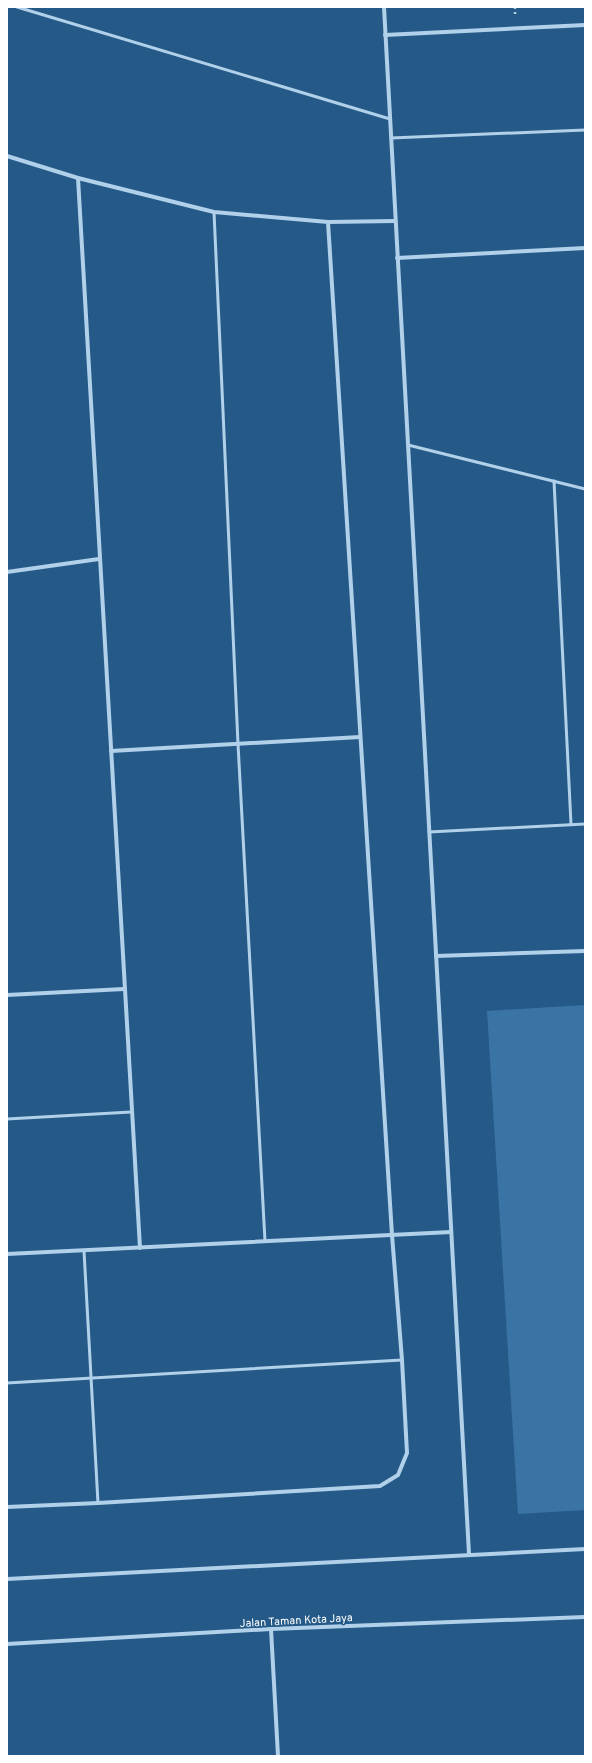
<svg xmlns="http://www.w3.org/2000/svg" width="592" height="1763" font-family="Overpass,sans-serif">
  <style>
    .green { fill: #3a74a5 }
    .lines { fill: none; stroke-linecap: round; stroke-linejoin: round }
    .path { stroke: #b1d0e9; stroke-width: 2.5; stroke-dasharray: 2 3; stroke-linecap: butt }
    .service { stroke: #b1d0e9; stroke-width: 3 }
    .minor { stroke: #b1d0e9; stroke-width: 4 }
    .labels { text-anchor: middle; stroke-width: 3; stroke-linejoin: round; paint-order: stroke }
    .street-label { font-size: 11px; fill: #fff; stroke: #255a88 }
  </style>
  <rect width="100%" height="100%" fill="#255a88"/>
  <path class="green" d="M585,1005V1510L518,1514L487,1011Z"/>
  <g class="lines">
    <path class="path" d="M515,7V14"/>
    <g class="service">
      <path d="M17,7L390,119"/>
      <path d="M391,138L585,130"/>
      <path d="M214,212L238,744L265,1241"/>
      <path d="M408,445L585,489"/>
      <path d="M554,481L571,824"/>
      <path d="M429,832L585,824"/>
      <path d="M7,1119L131,1112"/>
      <path d="M84,1251L98,1503"/>
      <path d="M7,1383L402,1360"/>
    </g>
    <g class="minor">
      <path d="M384,7L469,1554"/>
      <path d="M385,35L585,25"/>
      <path d="M7,156L78,178L214,212L328,222L392,1235L402,1360L407,1453L398,1475L380,1486L98,1503L7,1507"/>
      <path d="M78,178L140,1248"/>
      <path d="M328,222L395,221"/>
      <path d="M397,258L585,248"/>
      <path d="M7,572L99,559"/>
      <path d="M111,751L360,737"/>
      <path d="M436,956L585,951"/>
      <path d="M7,995L124,989"/>
      <path d="M7,1254L451,1232"/>
      <path d="M7,1579L585,1549"/>
      <path d="M271,1629L278,1756"/>
      <path d="M7,1644L271,1629L585,1617"/>
    </g>
  </g>
  <g class="labels">
    <g class="street-label">
      <text transform="translate(296 1620) rotate(-3)" y="4">Jalan Taman Kota Jaya</text>
    </g>
  </g>
  <rect width="592" height="1763" fill="none" stroke="#ffffff" stroke-width="16"/>
</svg>
